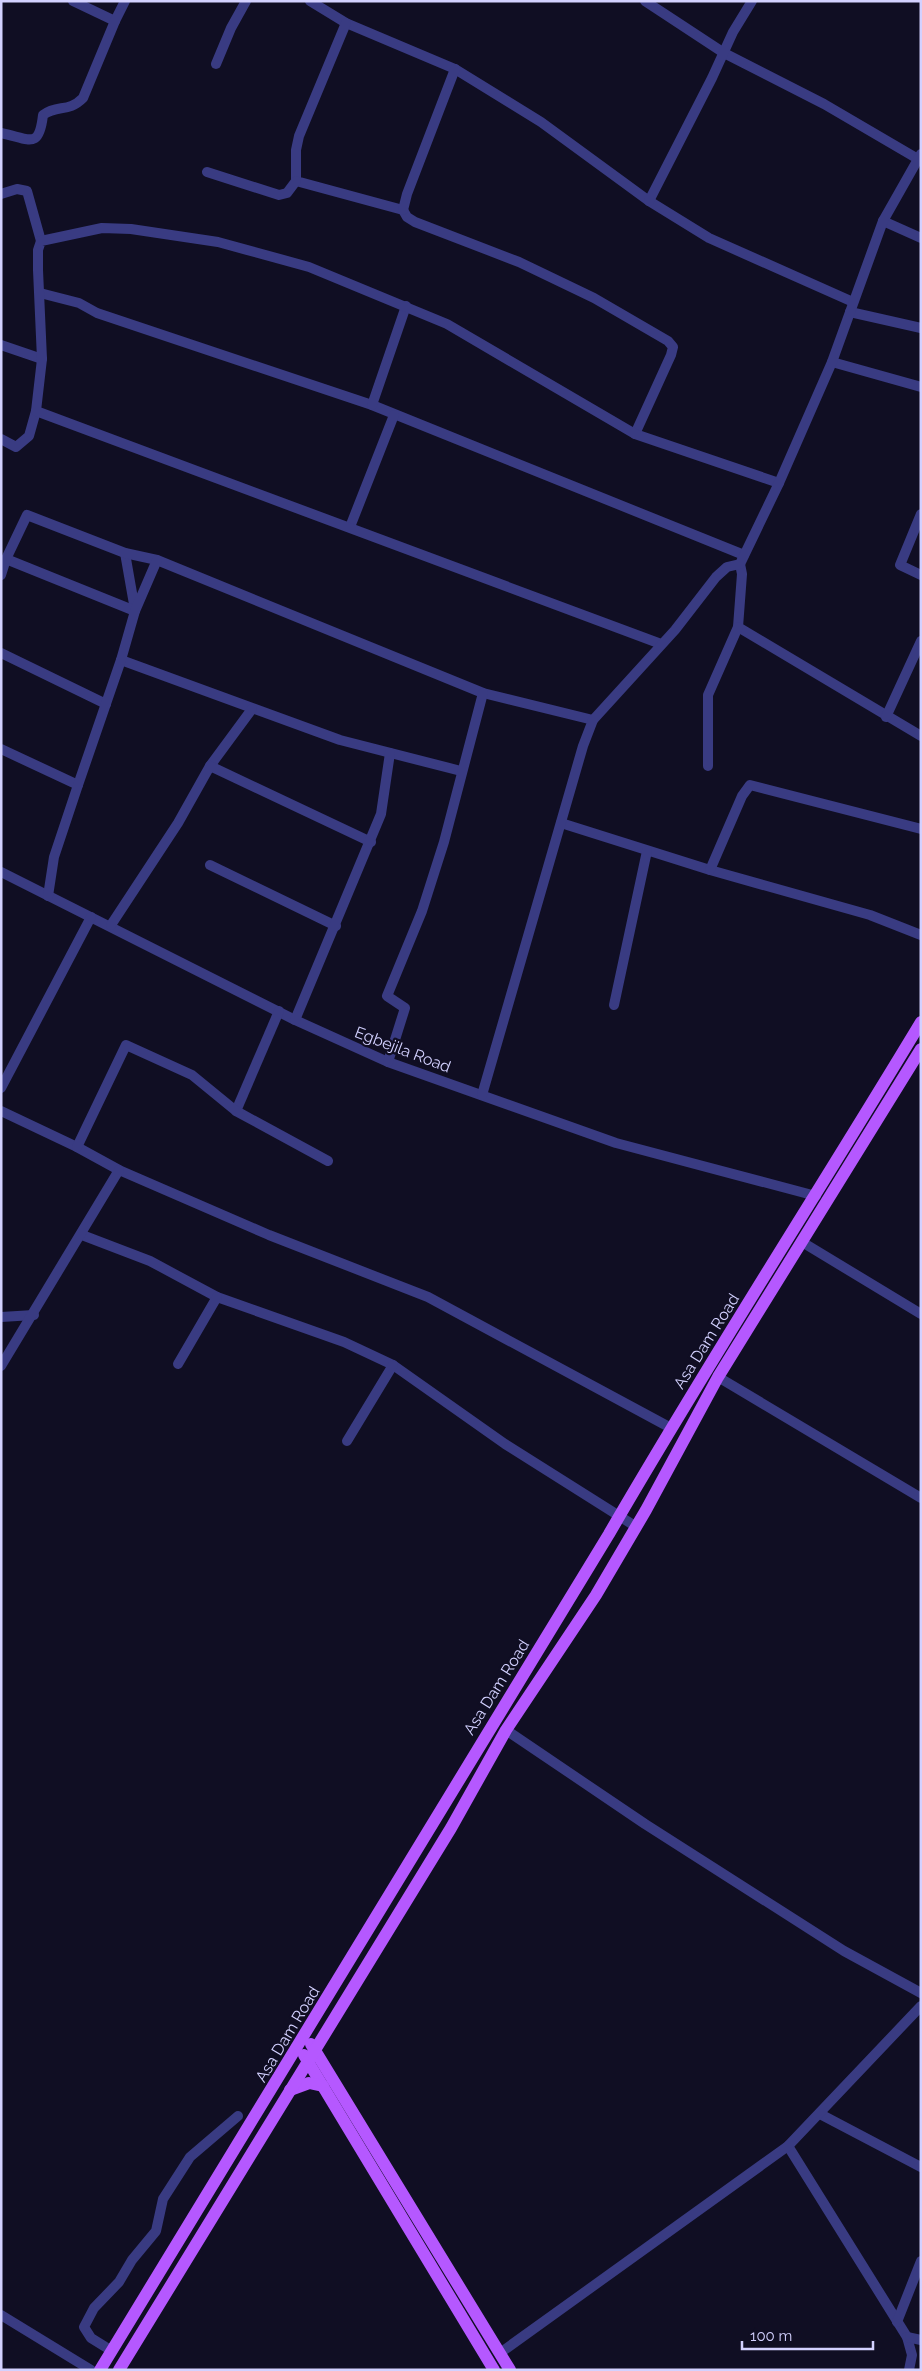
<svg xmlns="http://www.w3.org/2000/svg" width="922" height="2371" font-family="Raleway,sans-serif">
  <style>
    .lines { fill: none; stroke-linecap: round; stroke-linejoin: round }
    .minor { stroke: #393b82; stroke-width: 10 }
    .major { stroke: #b558ff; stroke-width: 12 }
    .labels { text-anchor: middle; stroke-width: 4.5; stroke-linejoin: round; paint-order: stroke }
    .street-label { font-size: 16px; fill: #d3d1ff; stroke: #100e23 }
  </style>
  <rect width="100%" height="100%" fill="#100e23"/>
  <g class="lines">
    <g class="minor">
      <path d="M73,1L115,21"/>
      <path d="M310,1L346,23L455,69L541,122L649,201L709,238L853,302"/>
      <path d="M645,1L724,53L824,104L918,159"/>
      <path d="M346,23L299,136L296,150V181L403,210L407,217L415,222L519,262L594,298L668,341L673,347L671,355L635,434"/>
      <path d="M216,64L231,28L246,1"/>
      <path d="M1,133C30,139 39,150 43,115C58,104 68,113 83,98L115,21L125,1"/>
      <path d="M207,172L279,195L287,193L296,181"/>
      <path d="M1,194L17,189L27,191L41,241"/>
      <path d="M649,201L712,78L733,32L752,1"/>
      <path d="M403,210L407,194L455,69"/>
      <path d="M883,221L921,238"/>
      <path d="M40,293L79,303L97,313L372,405L744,555"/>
      <path d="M850,312L921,328"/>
      <path d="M1,345L42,359"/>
      <path d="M832,362L921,387"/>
      <path d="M372,405L406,306"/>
      <path d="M1,439L16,447L29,436L36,411"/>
      <path d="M921,514L900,565L921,575"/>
      <path d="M350,527L394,415"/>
      <path d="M125,553L135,610"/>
      <path d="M6,559L135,611"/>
      <path d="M740,564L742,574L738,627L921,736"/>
      <path d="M1,575L6,559L27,515L125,553L157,560L483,693L593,720"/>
      <path d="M661,644L36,411L42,359L38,270V250L41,241L102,228L131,229L218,242L309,267L447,324L635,434L779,483"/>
      <path d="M1,653L106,704"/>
      <path d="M121,660L340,740L461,771"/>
      <path d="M886,717L921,641"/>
      <path d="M1,749L78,785"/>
      <path d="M210,766L252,709"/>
      <path d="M708,766V695L738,627"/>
      <path d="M561,823L710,870L870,915L921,935"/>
      <path d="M210,865L336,926"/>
      <path d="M710,870L742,796L750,785L921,829"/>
      <path d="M1,872L295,1020L388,1062L616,1143L816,1196"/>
      <path d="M48,896L54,857L78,785L121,660L135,611L157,560"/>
      <path d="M111,925L178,823L210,766L371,842"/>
      <path d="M614,1005L647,851"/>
      <path d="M295,1020L381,814L390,753"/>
      <path d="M388,1062L405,1008L387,996L422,911L444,842L483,693"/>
      <path d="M1,1088L91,917"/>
      <path d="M482,1095L583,746L593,720L675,630L716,577L727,567L740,564L779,483L832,362L883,221L921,154"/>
      <path d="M1,1111L77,1147L119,1170L269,1235L428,1297L671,1428"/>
      <path d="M236,1111L279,1011"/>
      <path d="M77,1147L126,1045L192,1075L236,1111L328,1161"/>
      <path d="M82,1235L150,1261L217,1297L344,1342L393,1365L505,1444L635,1526"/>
      <path d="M802,1242L921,1314"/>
      <path d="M1,1317L34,1315"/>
      <path d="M178,1364L217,1297"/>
      <path d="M1,1366L119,1170"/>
      <path d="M718,1377L921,1498"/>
      <path d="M347,1441L393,1365"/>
      <path d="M506,1730L645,1824L844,1951L921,1993"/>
      <path d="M820,2114L921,2167"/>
      <path d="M788,2146L907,2337L912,2355L909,2370"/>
      <path d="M1,2315L91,2370"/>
      <path d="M897,2322L921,2261"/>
      <path d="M907,2337L921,2340"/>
      <path d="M112,2351L91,2338L84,2327L94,2308L119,2282L132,2260L156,2231L163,2199L190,2157L238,2116"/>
      <path d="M500,2353L788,2146L921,2006"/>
    </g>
    <g class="major">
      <path d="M311,2044L510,2370"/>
      <path d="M304,2055L494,2370"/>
      <path d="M290,2090L309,2083L323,2086"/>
      <path d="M100,2370L609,1534C709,1361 818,1193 921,1022"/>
      <path d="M119,2370L451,1828L506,1730L596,1595L646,1510L718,1377L921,1049"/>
    </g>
  </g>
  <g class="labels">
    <g class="street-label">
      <text transform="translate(403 1049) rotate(21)" y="6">Egbejila Road</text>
      <text transform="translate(706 1341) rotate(-58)" y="6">Asa Dam Road</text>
      <text transform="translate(496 1687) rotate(-58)" y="6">Asa Dam Road</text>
      <text transform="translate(287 2034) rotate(-59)" y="6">Asa Dam Road</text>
    </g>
  </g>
  <rect width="922" height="2371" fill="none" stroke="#d3d1ff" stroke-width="5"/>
  <path d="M742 2341v8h131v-8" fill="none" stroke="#d3d1ff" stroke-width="2.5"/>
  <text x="750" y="2341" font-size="15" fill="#d3d1ff" stroke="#100e23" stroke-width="4" paint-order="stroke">100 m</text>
</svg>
